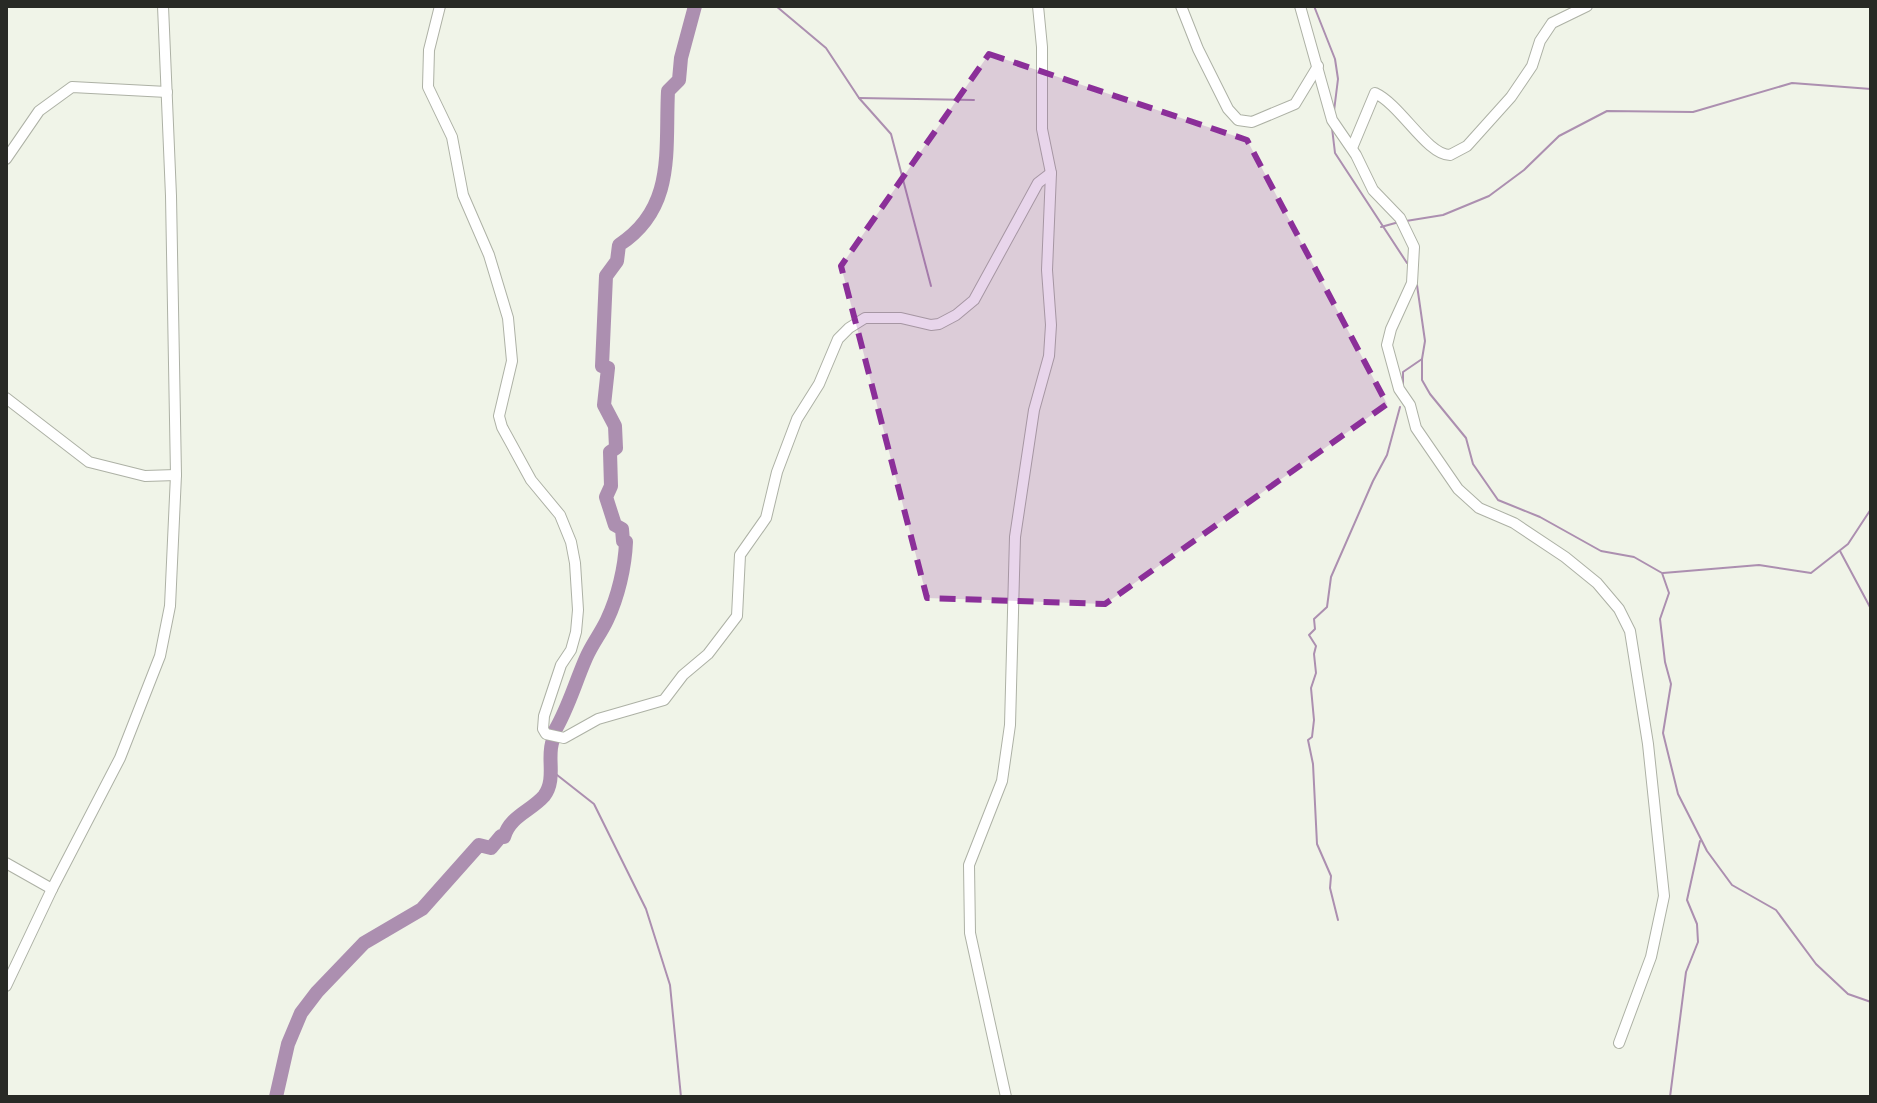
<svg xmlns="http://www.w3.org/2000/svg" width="1877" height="1103" font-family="Barlow,sans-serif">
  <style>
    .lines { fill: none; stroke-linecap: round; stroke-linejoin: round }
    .stream { stroke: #ac8fb0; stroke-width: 2 }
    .river { stroke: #ac8fb0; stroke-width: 14 }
    .minor-casing { stroke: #adb1a5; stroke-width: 12 }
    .minor { stroke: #fff; stroke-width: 10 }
    .marked { fill: #8b2f99; fill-opacity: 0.2; stroke: #8b2f99; stroke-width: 6; stroke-dasharray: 16 10; stroke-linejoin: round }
  </style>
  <rect width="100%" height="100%" fill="#f0f4e8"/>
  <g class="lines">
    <g class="stream">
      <path d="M776,6L826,48L859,98L891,134L931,286"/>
      <path d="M1314,6L1335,59L1338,79L1334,111"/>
      <path d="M859,98L974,100"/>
      <path d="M1332,128L1335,153L1407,263"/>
      <path d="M1406,221L1443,215L1489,196L1524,170L1559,136L1607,111L1693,112L1792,83L1871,89"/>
      <path d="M1381,227L1399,222"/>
      <path d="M1422,359V380L1430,394L1466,438L1473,464L1498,500L1540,517L1601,551L1634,557L1662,573L1669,593L1660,619L1665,662L1671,684L1663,733L1678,794L1707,851L1732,885L1776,910L1816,964L1848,994L1871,1002"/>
      <path d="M1403,384V372L1422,359L1425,341L1417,285"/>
      <path d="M1870,508L1871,497"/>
      <path d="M1840,551L1871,609"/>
      <path d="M1663,573L1759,565L1811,573L1848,544L1871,509"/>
      <path d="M552,771L594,804L646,909L670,985L681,1097"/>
      <path d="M1338,920L1330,888L1331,876L1317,844L1313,764L1308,740L1312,737L1314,720L1311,688L1316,673L1314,654L1316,646L1309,635L1315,629L1314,619L1327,607L1331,577L1373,481L1387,455L1400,407"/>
      <path d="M1670,1097L1686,972L1698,942L1697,924L1687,900L1700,841"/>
    </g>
    <g class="river">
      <path d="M554,732C568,709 575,683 586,658C592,644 601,633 607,620C618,597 625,567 626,542L623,541L622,529L615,525L606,497L611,486L610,452L616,448L615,426L604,405L608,368L602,366L606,276L617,261L619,245C676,208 665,150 668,91L679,80L681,58L695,6"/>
      <path d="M276,1097L288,1044L301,1013L317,992L364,943L422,909L479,845L491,848L501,836L504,837C510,816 531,811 544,796C557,779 546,756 553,740"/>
    </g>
    <g class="minor-casing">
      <g id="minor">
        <path d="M440,6L429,50L428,87L452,137L463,195L489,255L508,318L512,361L499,416L502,427L531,480L560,515L571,542L575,563L578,610L576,632L571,650L561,665L544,716L543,729L546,734L564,738L598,719L664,700L683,675L708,654L737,616L740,555L766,518L777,472L797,419L819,384L838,339L849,328L865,318H901L931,325L939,324L956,315L974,300L1038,183L1051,173"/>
        <path d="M1181,6L1198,49L1228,109L1238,120L1252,122L1295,104L1318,66"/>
        <path d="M1300,6L1332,120L1356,155L1373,190L1400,218L1414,247L1412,283L1391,329L1387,345L1399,389L1410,405L1416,428L1458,489L1479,508L1514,523L1565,557L1597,583L1619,609L1630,631L1648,744L1664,896L1651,957L1619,1043"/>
        <path d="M1352,148L1375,93C1401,105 1427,155 1450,155L1467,146L1511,97L1532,66L1540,41L1552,23L1587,6"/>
        <path d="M6,159L39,111L72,87L167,92"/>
        <path d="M6,398L89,462L145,476L176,475"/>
        <path d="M6,863L52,889"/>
        <path d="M6,986L52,889L120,758L160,656L170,606L176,475L171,196L163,6"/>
        <path d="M1006,1097L970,933L969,865L1002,781L1010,725L1015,537L1034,410L1049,356L1051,325L1047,270L1051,173L1042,129V47L1038,6"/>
      </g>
    </g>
    <use href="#minor" class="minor"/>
  </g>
  <path class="marked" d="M989,54L1247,140L1387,404L1105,604L927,598L841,266Z"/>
  <rect width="1877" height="1103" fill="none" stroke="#282a25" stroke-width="16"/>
</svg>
